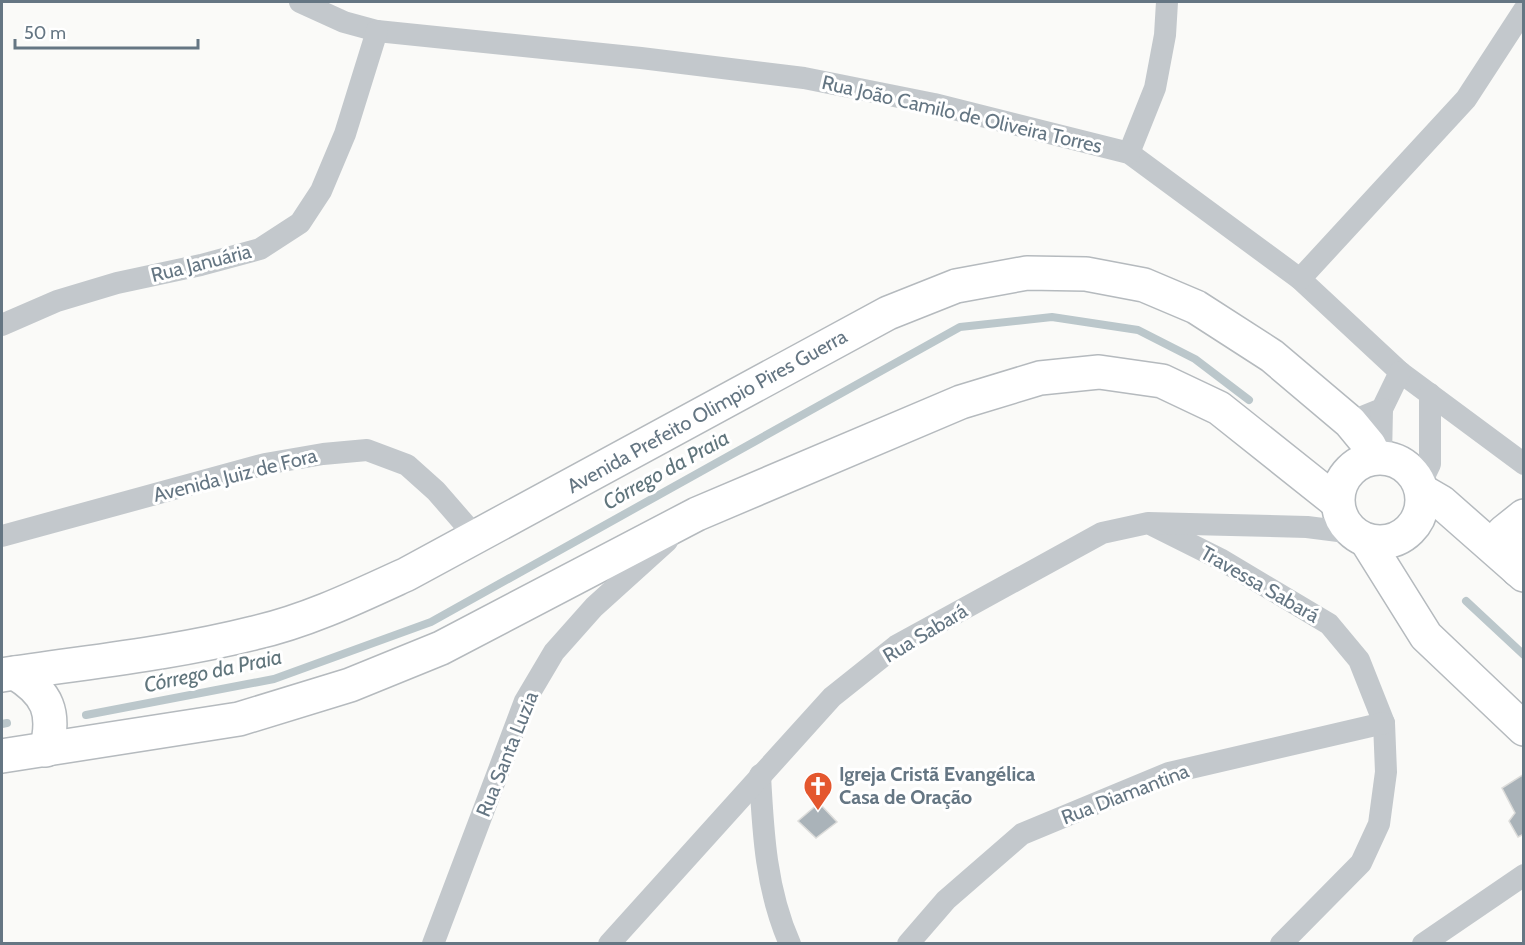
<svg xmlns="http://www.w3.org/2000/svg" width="1525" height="945" font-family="Cabin,sans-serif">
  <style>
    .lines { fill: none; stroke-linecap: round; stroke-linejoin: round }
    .stream { stroke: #bbc7cb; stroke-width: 8 }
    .building { fill: #aab3b9; stroke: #dcdcda; stroke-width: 1.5 }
    .primary-casing { stroke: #b5babe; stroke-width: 36 }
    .minor { stroke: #c3c8cc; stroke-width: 22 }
    .primary { stroke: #fff; stroke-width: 33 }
    .labels { text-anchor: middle; stroke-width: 6; stroke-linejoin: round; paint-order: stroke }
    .street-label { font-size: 20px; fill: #657683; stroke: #fff }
    .poi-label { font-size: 20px; font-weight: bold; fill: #657683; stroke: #fff; text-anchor: start }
    .water-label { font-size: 21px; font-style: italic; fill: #60757c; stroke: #fff }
  </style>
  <rect width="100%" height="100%" fill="#fafaf8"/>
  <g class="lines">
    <g class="stream">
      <path d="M1466,601L1524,655"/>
      <path d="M86,715L274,679L431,622L960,327L1052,317L1138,330L1195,359L1249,400"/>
      <path d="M2,724L7,723"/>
    </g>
  </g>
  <g class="building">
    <path d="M1524,774V834L1518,837L1509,821L1515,813L1502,788Z"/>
    <path d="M819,803L837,822L816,838L798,821Z"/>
  </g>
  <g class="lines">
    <g class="primary-casing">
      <g id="primary">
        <circle cx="1380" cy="500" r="42"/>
        <path d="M1422,491L1441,502L1524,575"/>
        <path d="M1366,540L1426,636L1524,729"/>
        <path d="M1518,570L1508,556L1504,532L1524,516"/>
        <path d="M15,673C48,693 56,713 46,750"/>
        <path d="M2,675C86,662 171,654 254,633C307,621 357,597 407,574L888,313L956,286L1027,273L1086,274L1144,285L1196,307L1272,356L1350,422L1369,445L1375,457"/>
        <path d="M2,756L239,719L350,685L441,648L697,514L961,402L1040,378L1099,372L1162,381L1219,408L1337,502"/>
      </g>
    </g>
    <g class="minor">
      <path d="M300,2L344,22L377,31L641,58L804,78L934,104L1129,153L1300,279L1400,372L1524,464"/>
      <path d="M1129,153L1155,88L1165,35L1167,2"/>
      <path d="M1300,279L1466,99L1524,10"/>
      <path d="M2,325L57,301L117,283L201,265L260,249L300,223L321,191L345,134L377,31"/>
      <path d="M1350,422L1382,409L1400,372"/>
      <path d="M1381,457L1382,409"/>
      <path d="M1420,485L1430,464V394"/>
      <path d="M1154,526L1220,559L1329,624L1359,660L1384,723L1386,772L1379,824L1361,863L1281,944"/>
      <path d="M2,536L265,464L323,454L367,450L407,465L436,491L476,537"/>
      <path d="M760,775C763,833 766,890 790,944"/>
      <path d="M433,944L525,701L554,652L594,607L667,541"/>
      <path d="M609,944L832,697L896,646L1102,533L1148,523L1307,527L1354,533"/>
      <path d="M908,944L946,900L1022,834L1169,773L1384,723"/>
      <path d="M1423,944L1524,875"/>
    </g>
    <use href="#primary" class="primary"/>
  </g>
  <defs>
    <g id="church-pin" transform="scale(1.5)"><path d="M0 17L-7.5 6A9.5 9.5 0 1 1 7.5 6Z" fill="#e4572e" stroke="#fff"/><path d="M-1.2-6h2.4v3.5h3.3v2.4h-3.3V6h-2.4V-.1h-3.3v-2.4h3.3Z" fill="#fff"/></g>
  </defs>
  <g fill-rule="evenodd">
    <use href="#church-pin" x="818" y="786"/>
  </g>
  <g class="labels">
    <g class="street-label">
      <text transform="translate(962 114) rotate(13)" y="7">Rua João Camilo de Oliveira Torres</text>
      <text transform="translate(201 263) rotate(-14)" y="7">Rua Januária</text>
      <text transform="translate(707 411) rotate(-29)" y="7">Avenida Prefeito Olimpio Pires Guerra</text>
      <text transform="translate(235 475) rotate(-14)" y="7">Avenida Juiz de Fora</text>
      <text transform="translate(1260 584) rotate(30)" y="7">Travessa Sabará</text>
      <text transform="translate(925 633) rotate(-31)" y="7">Rua Sabará</text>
      <text transform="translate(507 754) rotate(-68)" y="7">Rua Santa Luzia</text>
      <text transform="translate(1125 794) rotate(-21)" y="7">Rua Diamantina</text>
    </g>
    <g class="poi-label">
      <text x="839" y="781">Igreja Cristã Evangélica<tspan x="839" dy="23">Casa de Oração</tspan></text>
    </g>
    <g class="water-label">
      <text transform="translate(666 470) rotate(-29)" y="7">Córrego da Praia</text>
      <text transform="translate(213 671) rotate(-12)" y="7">Córrego da Praia</text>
    </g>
  </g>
  <rect width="1525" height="945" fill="none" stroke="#657683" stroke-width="6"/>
  <path d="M15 39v9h183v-9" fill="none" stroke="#657683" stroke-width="3"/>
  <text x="24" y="39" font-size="18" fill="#657683" stroke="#ffffff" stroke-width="4.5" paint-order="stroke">50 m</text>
</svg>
